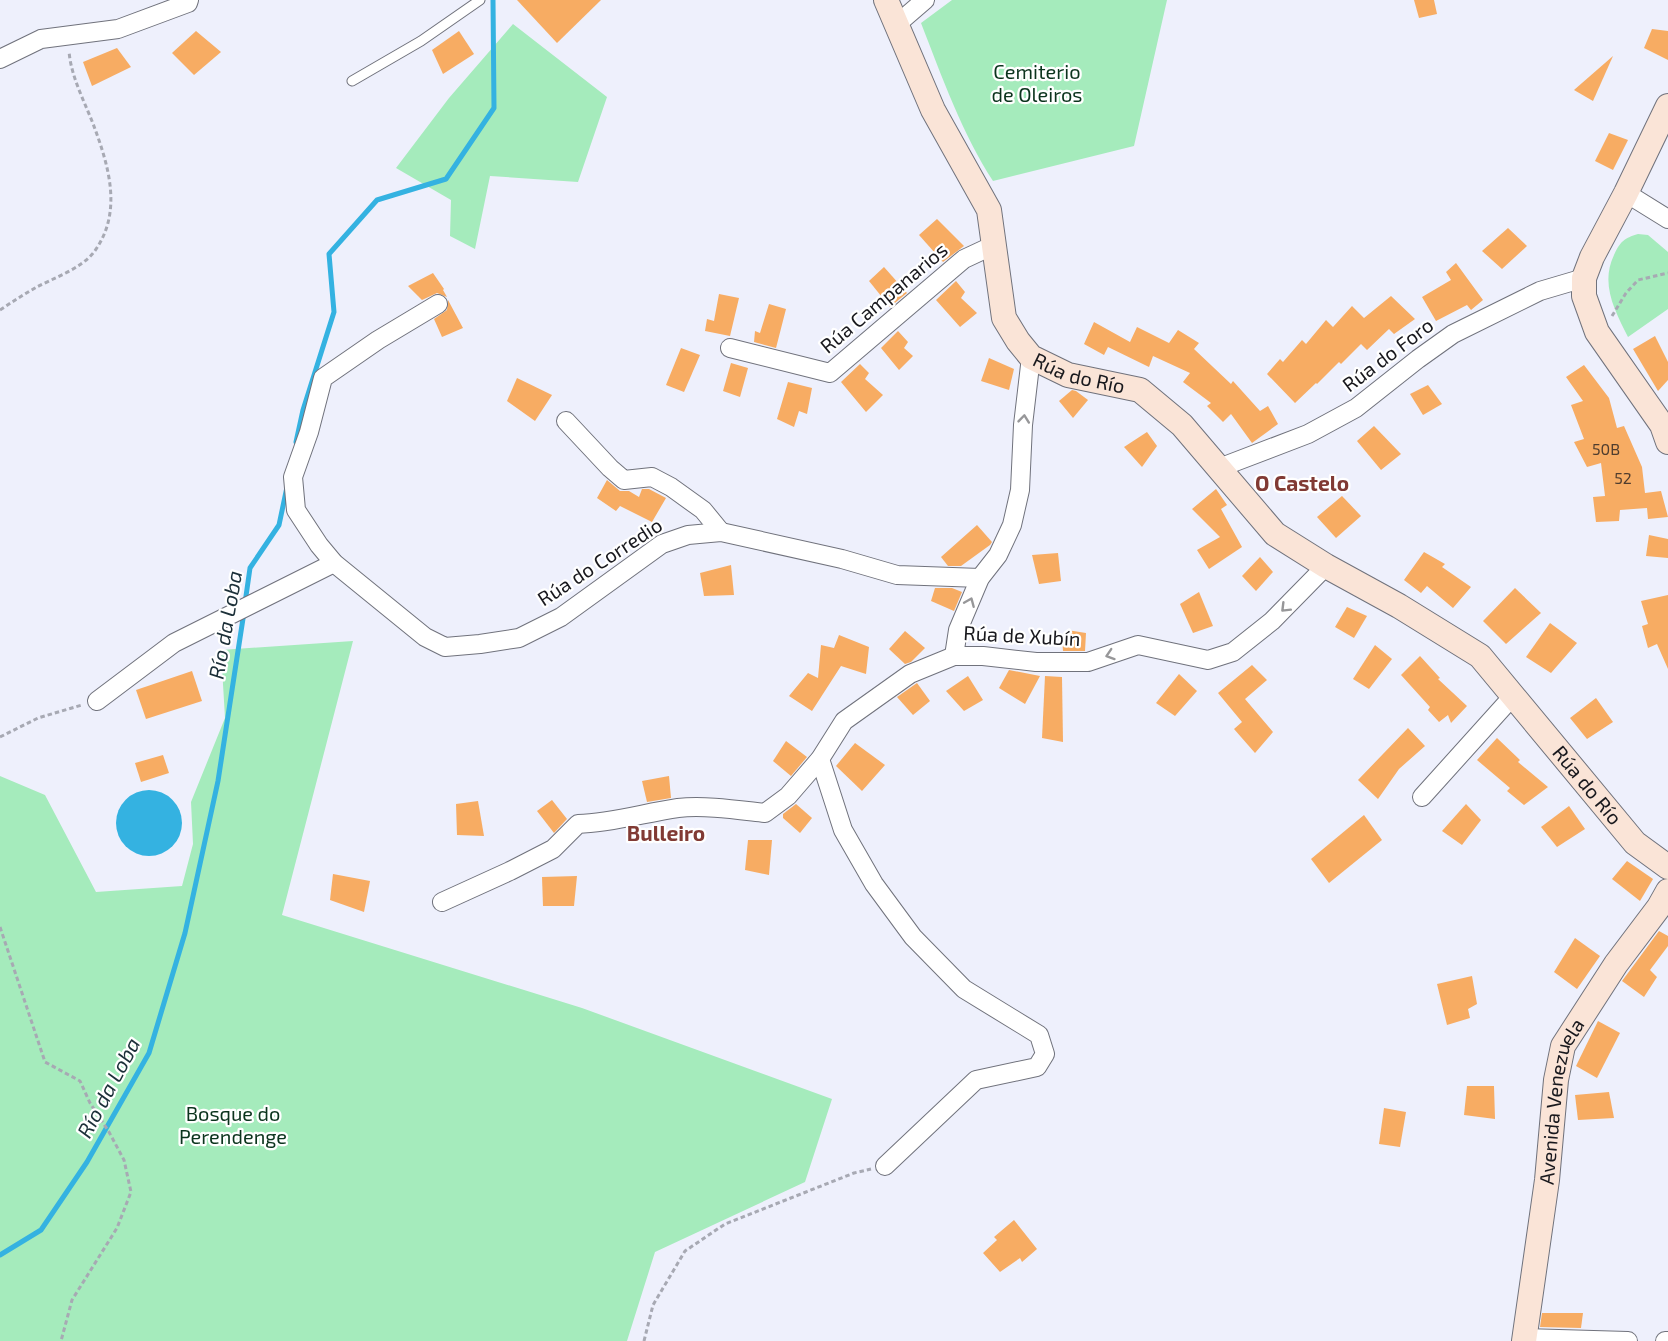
<svg xmlns="http://www.w3.org/2000/svg" width="1668" height="1341" font-family="'Exo 2',sans-serif">
  <style>
    .green { fill: #a5ebbc }
    .water { fill: #34b2e1 }
    .lines { fill: none; stroke-linecap: round; stroke-linejoin: round }
    .stream { stroke: #34b2e1; stroke-width: 5 }
    .building { fill: #f7ac63 }
    .lane-casing { stroke: #70727c; stroke-width: 11 }
    .street-casing { stroke: #70727c; stroke-width: 20 }
    .secondary-casing { stroke: #70727c; stroke-width: 26 }
    .path { stroke: #a7a9b3; stroke-width: 3; stroke-dasharray: 4.5 3; stroke-linecap: butt }
    .lane { stroke: #fff; stroke-width: 9 }
    .street { stroke: #fff; stroke-width: 18 }
    .secondary { stroke: #fae4d7; stroke-width: 24 }
    .oneway { stroke: #979799 }
    .labels { text-anchor: middle; stroke-width: 4.5; stroke-linejoin: round; paint-order: stroke }
    .number-label { font-size: 16px; fill: #503d2e }
    .park-label { font-size: 20px; fill: #0b341d; stroke: #fff }
    .street-label { font-size: 20px; fill: #18181d; stroke: #fff }
    .neighbourhood-label { font-size: 21px; font-weight: bold; fill: #813a34; stroke: #fff }
    .water-label { font-size: 21px; font-style: italic; fill: #1c3039; stroke: #fff }
  </style>
  <rect width="100%" height="100%" fill="#eef0fc"/>
  <g class="green">
    <path d="M952,0H1167L1134,146L993,181C962,133 942,77 921,23Z"/>
    <path d="M513,24L607,97L578,182L490,176L475,249L450,236L451,200L396,168L449,98Z"/>
    <path d="M1638,234L1648,235L1668,252V309L1628,337C1615,311 1600,284 1614,255C1620,242 1624,238 1638,234Z"/>
    <path d="M353,641L282,915L582,1008L832,1099L805,1182L655,1252L627,1341H0V776L45,795L96,892L182,886L193,844L191,802L225,718L221,650Z"/>
  </g>
  <circle class="water" cx="149" cy="823" r="33"/>
  <g class="lines">
    <g class="stream">
      <path d="M296,442L303,410L334,312L329,254L377,200L446,179L494,108L493,0"/>
      <path d="M245,603L250,568L279,525L287,487"/>
      <path d="M0,1255L41,1230L87,1162L149,1053L185,933L218,781L244,612"/>
    </g>
  </g>
  <g class="building">
    <path d="M517,0H601L557,43Z"/>
    <path d="M1414,0H1434L1437,14L1419,18Z"/>
    <path d="M1652,29L1668,31V60L1644,48Z"/>
    <path d="M196,31L221,52L194,75L172,53Z"/>
    <path d="M459,31L474,54L443,74L432,50Z"/>
    <path d="M117,48L131,67L92,86L83,62Z"/>
    <path d="M1613,56L1593,101L1574,90Z"/>
    <path d="M1609,133L1628,140L1613,170L1595,161Z"/>
    <path d="M937,219L964,246L943,262L919,235Z"/>
    <path d="M1508,228L1527,246L1502,269L1482,251Z"/>
    <path d="M1456,263L1483,300L1471,310L1467,305L1436,321L1422,297L1451,280L1446,272Z"/>
    <path d="M884,267L907,293L890,307L869,281Z"/>
    <path d="M433,273L444,289L443,290L447,297L437,293L422,300L408,286Z"/>
    <path d="M956,281L965,292L961,298L977,313L960,327L936,300Z"/>
    <path d="M719,294L739,298L730,336L705,331L707,319L714,321Z"/>
    <path d="M1391,296L1415,319L1394,334L1389,329L1367,350L1361,344L1341,364L1339,362L1317,384L1316,383L1295,403L1267,374L1280,359L1283,362L1302,340L1306,344L1326,320L1333,327L1352,306L1364,318Z"/>
    <path d="M448,300L463,328L442,337L434,319L447,310Z"/>
    <path d="M769,304L786,309L776,348L754,342L755,331L760,333Z"/>
    <path d="M1094,322L1130,342L1137,327L1169,343L1178,330L1199,343L1194,349L1231,384L1233,381L1260,411L1268,406L1278,424L1252,443L1231,414L1223,422L1207,406L1211,403L1183,382L1190,373L1153,356L1149,367L1108,347L1104,355L1084,344Z"/>
    <path d="M898,331L908,342L904,348L913,356L899,370L881,348Z"/>
    <path d="M1655,336L1668,362V380L1658,391L1633,349Z"/>
    <path d="M681,348L700,355L684,392L666,385Z"/>
    <path d="M989,358L1014,369L1009,390L981,381Z"/>
    <path d="M731,363L748,368L740,397L723,391Z"/>
    <path d="M860,364L869,373L865,379L883,395L866,412L841,382Z"/>
    <path d="M1584,365L1609,398L1617,428L1624,426L1642,467L1645,493L1661,491L1668,517L1648,519L1647,508L1620,510L1619,521L1596,522L1593,497L1605,496L1601,463L1587,467L1574,442L1584,439L1571,405L1583,401L1566,377Z"/>
    <path d="M517,378L552,395L535,421L507,401Z"/>
    <path d="M788,382L812,388L807,414L799,411L794,427L777,419Z"/>
    <path d="M1428,385L1442,404L1423,415L1410,394Z"/>
    <path d="M1072,390L1076,391L1088,400L1073,418L1059,401Z"/>
    <path d="M1374,426L1401,454L1381,470L1357,441Z"/>
    <path d="M1147,432L1157,446L1142,467L1124,447Z"/>
    <path d="M607,480L620,491H629L639,497L642,489H649L666,498L652,522L620,506L616,511L597,498Z"/>
    <path d="M1216,489L1227,505L1221,509L1242,547L1209,569L1197,550L1220,537L1192,509Z"/>
    <path d="M1342,496L1361,516L1336,538L1317,517Z"/>
    <path d="M977,525L992,542L990,545L961,566H948L941,557Z"/>
    <path d="M1649,535L1668,539V558L1646,556Z"/>
    <path d="M1424,552L1445,564L1442,567L1471,587L1453,608L1427,586L1421,593L1404,580Z"/>
    <path d="M1058,553L1061,581L1039,584L1032,555Z"/>
    <path d="M1260,557L1273,572L1256,591L1242,576Z"/>
    <path d="M731,565L734,595L704,596L700,573Z"/>
    <path d="M935,588H952L962,592L954,611L931,601Z"/>
    <path d="M1515,588L1541,613L1506,644L1483,621Z"/>
    <path d="M1199,592L1213,626L1193,633L1180,604Z"/>
    <path d="M1668,595V669L1657,644L1648,648L1642,626L1648,624L1641,601Z"/>
    <path d="M1347,607L1367,616L1354,638L1335,627Z"/>
    <path d="M1550,623L1577,643L1551,673L1526,657Z"/>
    <path d="M1067,630L1086,633L1085,651H1063L1062,638H1068Z"/>
    <path d="M905,631L925,648L911,662L905,664L889,649Z"/>
    <path d="M839,635L869,647L866,674L841,666L812,711L789,696L808,673L818,678L821,645L834,648Z"/>
    <path d="M1375,645L1392,659L1369,689L1353,679Z"/>
    <path d="M1420,656L1440,678L1438,679L1467,706L1451,723L1448,715L1439,722L1428,710L1430,707L1401,675Z"/>
    <path d="M1252,665L1267,680L1245,699L1273,732L1255,753L1234,729L1242,722L1218,693Z"/>
    <path d="M1009,670L1040,676L1025,704L999,688Z"/>
    <path d="M192,671L202,701L146,719L136,690Z"/>
    <path d="M1179,674L1197,691L1175,716L1156,703Z"/>
    <path d="M968,676L983,700L964,711L946,691Z"/>
    <path d="M1045,676L1062,677L1063,742L1042,738Z"/>
    <path d="M917,683L930,701L913,715L897,697Z"/>
    <path d="M1596,698L1613,722L1587,739L1570,718Z"/>
    <path d="M1408,728L1425,746L1399,769L1378,799L1358,780Z"/>
    <path d="M1497,738L1520,760L1518,762L1548,787L1524,805L1507,791L1510,788L1477,760Z"/>
    <path d="M786,741L807,757L791,776L773,761Z"/>
    <path d="M855,743L885,765L862,791L836,766Z"/>
    <path d="M163,755L169,773L141,782L135,763Z"/>
    <path d="M669,776L671,798L647,802L642,781Z"/>
    <path d="M552,800L567,819L554,833L537,811Z"/>
    <path d="M478,801L484,836L457,835L456,804Z"/>
    <path d="M796,804L812,818L800,833L783,818V814Z"/>
    <path d="M1466,804L1481,820L1462,845L1442,831Z"/>
    <path d="M1569,806L1585,829L1557,847L1541,827Z"/>
    <path d="M1364,815L1382,840L1329,883L1311,859Z"/>
    <path d="M748,840H772L769,875L745,870Z"/>
    <path d="M1627,861L1653,879L1640,901L1612,879Z"/>
    <path d="M333,874L370,881L364,912L330,900Z"/>
    <path d="M577,876L574,906H543L542,877Z"/>
    <path d="M1659,931L1668,936V946L1650,970L1657,977L1644,997L1622,981Z"/>
    <path d="M1575,938L1600,956L1577,989L1554,972Z"/>
    <path d="M1472,976L1477,1004L1468,1009L1470,1018L1447,1025L1437,984Z"/>
    <path d="M1598,1021L1620,1033L1597,1078L1576,1066Z"/>
    <path d="M1467,1086H1494L1495,1119L1464,1115Z"/>
    <path d="M1609,1092L1614,1118L1578,1120L1575,1095Z"/>
    <path d="M1384,1108L1406,1112L1400,1147L1379,1144Z"/>
    <path d="M1014,1220L1037,1249L1022,1262L1020,1258L1000,1272L983,1253L997,1240L994,1237Z"/>
    <path d="M1542,1313H1583L1581,1328L1540,1327Z"/>
  </g>
  <g class="lines">
    <g class="lane-casing">
      <path id="lane" d="M352,81L421,41L480,0"/>
    </g>
    <g class="street-casing">
      <g id="street">
        <path d="M896,25L925,0"/>
        <path d="M0,59L41,39L118,29L188,3L189,0"/>
        <path d="M1626,193L1668,219"/>
        <path d="M438,304L378,340L323,378L309,432L293,477L296,510L319,545L334,563L425,637L445,647L480,644L519,638L561,617L662,544L688,535L721,532L842,559L897,575L980,578"/>
        <path d="M730,348L830,373L964,259L994,245"/>
        <path d="M1031,357L1023,425L1020,490L1012,525L998,555L980,578L958,630L954,656H983L1036,662H1088L1138,645L1208,660L1233,652L1272,621L1326,566"/>
        <path d="M566,421L610,468L624,480L652,477L671,487L703,510L721,532"/>
        <path d="M1219,468L1308,434L1356,408L1418,359L1453,334L1540,291L1584,278"/>
        <path d="M97,701L174,643L334,563"/>
        <path d="M820,759L843,830L874,884L913,937L964,989L1039,1035L1045,1054L1037,1067L976,1080L885,1166"/>
        <path d="M1422,797L1513,696"/>
        <path d="M442,902L510,871L553,849L578,824C612,823 644,813 678,808C705,805 738,810 765,813L788,796L820,759L844,721L910,674L954,656"/>
        <path d="M1524,1338L1628,1341"/>
        <path d="M1665,1341H1668"/>
      </g>
    </g>
    <g class="secondary-casing">
      <g id="secondary">
        <path id="s1" d="M886,0L933,110L989,210L1004,318L1018,341L1031,357L1068,375L1140,390L1182,425L1275,534L1326,566L1399,606L1480,656L1635,843L1668,867"/>
        <path d="M1668,106L1626,193L1592,257L1584,278V296L1597,332L1662,425L1668,442"/>
        <path id="s2" d="M1524,1341L1547,1180L1556,1080L1563,1046L1616,964L1659,907L1668,891"/>
      </g>
    </g>
    <g class="path">
      <path d="M0,310C12,302 23,295 35,288C53,278 81,269 94,252C122,214 110,170 95,129C86,104 71,78 69,51"/>
      <path d="M1612,316L1626,293L1638,280L1668,273"/>
      <path d="M0,737L38,718L82,705"/>
      <path d="M0,927L45,1062L80,1081L90,1103L109,1132L124,1160L131,1192L117,1228L72,1300L61,1341"/>
      <path d="M644,1341L653,1305L685,1251L725,1224L854,1173L871,1169"/>
    </g>
    <use href="#lane" class="lane"/>
    <use href="#street" class="street"/>
    <use href="#secondary" class="secondary"/>
  </g>
  <defs><path id="oneway-chevron" d="M-2-3.5L2.5 0L-2 3.5" fill="none" stroke-width="1.6" stroke-linecap="round" stroke-linejoin="round" transform="scale(1.5)"/></defs>
  <g class="oneway">
    <use href="#oneway-chevron" transform="translate(1024 419) rotate(-84)"/>
    <use href="#oneway-chevron" transform="translate(970 602) rotate(-67)"/>
    <use href="#oneway-chevron" transform="translate(1285 608) rotate(135)"/>
    <use href="#oneway-chevron" transform="translate(1110 655) rotate(162)"/>
  </g>
  <g class="labels">
    <g class="number-label">
      <text x="1606" y="455">50B</text>
      <text x="1623" y="484">52</text>
    </g>
    <g class="park-label">
      <text x="1037" y="79">Cemiterio<tspan x="1037" dy="23">de Oleiros</tspan></text>
      <text x="233" y="1121">Bosque do<tspan x="233" dy="23">Perendenge</tspan></text>
    </g>
    <g class="street-label">
      <text transform="translate(884 298) rotate(-40)" y="7">Rúa Campanarios</text>
      <text transform="translate(1388 355) rotate(-37)" y="7">Rúa do Foro</text>
      <text dy="7" stroke="none"><textPath href="#s1" startOffset="442">Rúa do Río</textPath></text>
      <text transform="translate(600 562) rotate(-33)" y="7">Rúa do Corredio</text>
      <text transform="translate(1022 636) rotate(3)" y="7">Rúa de Xubín</text>
      <text dy="7" stroke="none"><textPath href="#s1" startOffset="1110">Rúa do Río</textPath></text>
      <text dy="7" stroke="none"><textPath href="#s2" startOffset="243">Avenida Venezuela</textPath></text>
    </g>
    <g class="neighbourhood-label">
      <text x="1302" y="491">O Castelo</text>
      <text x="666" y="841">Bulleiro</text>
    </g>
    <g class="water-label">
      <text transform="translate(226 625) rotate(-80)" y="7">Río da Loba</text>
      <text transform="translate(109 1088) rotate(-62)" y="7">Río da Loba</text>
    </g>
  </g>
</svg>
